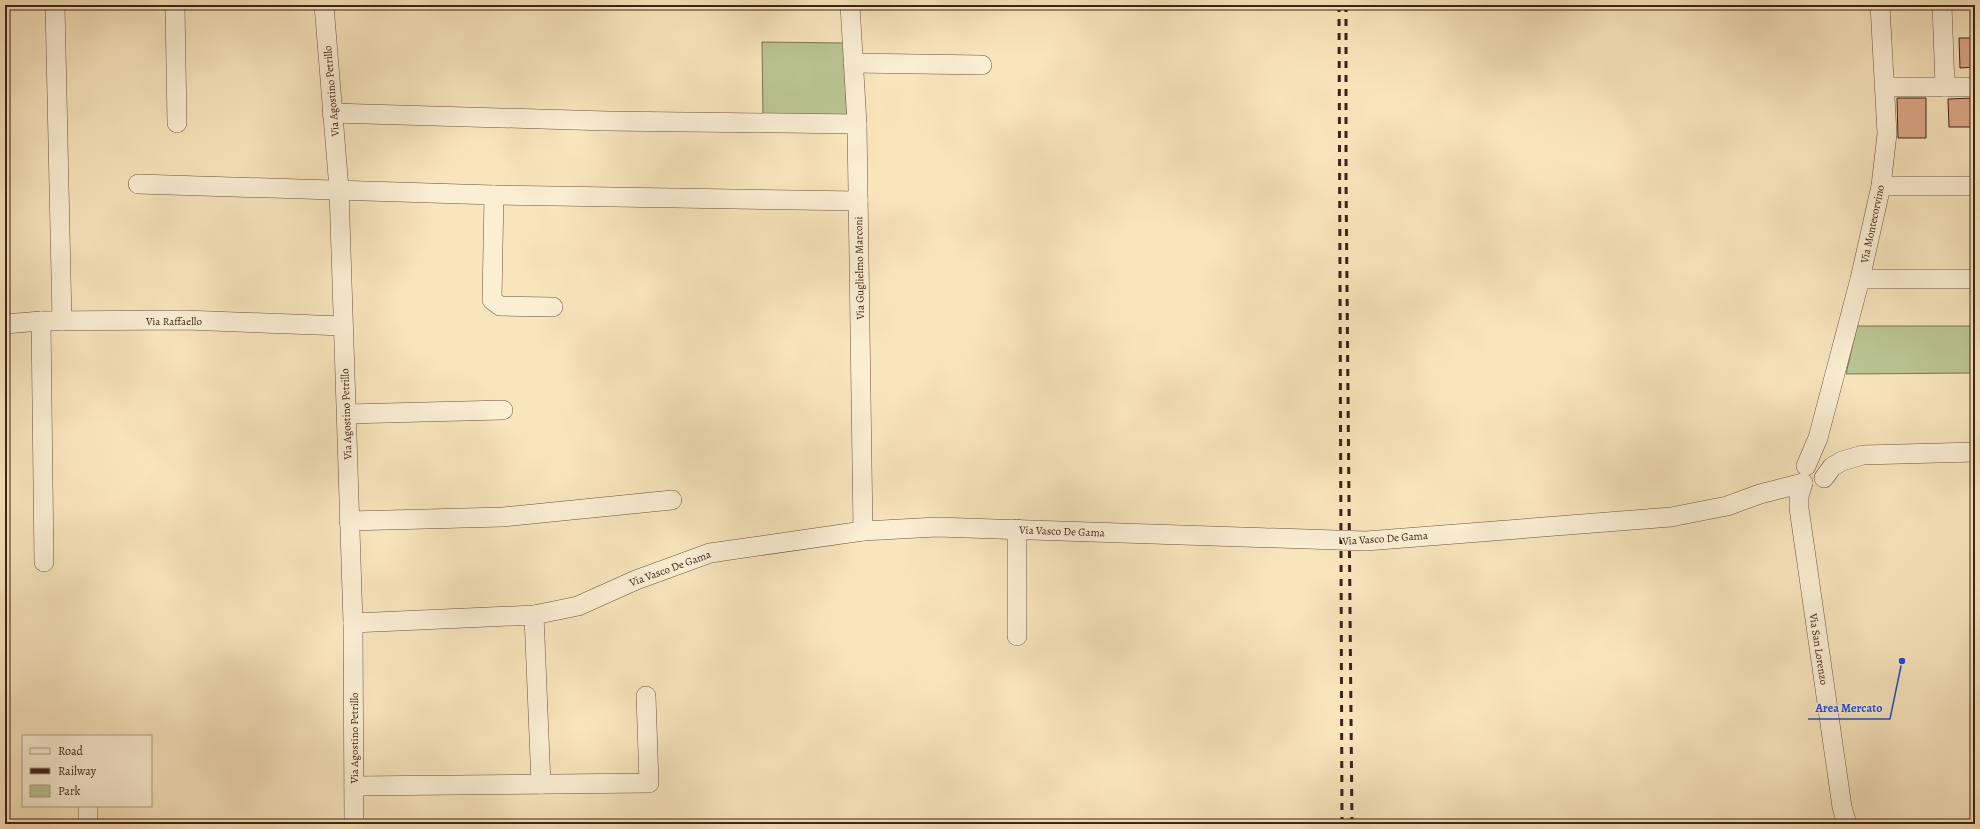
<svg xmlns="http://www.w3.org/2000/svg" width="1980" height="829" font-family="Alegreya,serif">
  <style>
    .green { fill: #bac593; stroke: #7c7455 }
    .building { fill: #dea888; stroke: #3f2217 }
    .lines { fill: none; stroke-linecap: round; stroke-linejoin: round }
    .minor-casing { stroke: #6d5340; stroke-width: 20 }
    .minor { stroke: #faeed3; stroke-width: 19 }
    .rail { stroke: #3f2217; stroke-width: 3; stroke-dasharray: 7 7; stroke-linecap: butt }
    .labels { text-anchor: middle; stroke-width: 3; stroke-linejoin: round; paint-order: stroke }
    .street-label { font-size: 11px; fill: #3f2217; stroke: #faeed3 }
    .leader { fill: none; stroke: #1d4ed8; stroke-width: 1.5 }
    .callout-dot { fill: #1d4ed8; stroke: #faeed3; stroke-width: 1.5 }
    .callout-label { font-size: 12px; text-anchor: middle; font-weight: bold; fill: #1d4ed8; stroke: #faeed3; stroke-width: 3; stroke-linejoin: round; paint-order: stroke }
  </style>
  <rect width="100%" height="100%" fill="#f8e5bc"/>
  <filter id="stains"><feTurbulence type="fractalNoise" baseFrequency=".005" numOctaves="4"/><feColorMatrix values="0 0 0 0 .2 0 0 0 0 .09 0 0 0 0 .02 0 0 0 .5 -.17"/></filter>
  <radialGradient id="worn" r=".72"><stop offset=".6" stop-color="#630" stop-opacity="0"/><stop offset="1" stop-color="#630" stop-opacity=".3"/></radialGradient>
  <g class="green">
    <path d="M762,42L844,43L847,120L763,118Z"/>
    <path d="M1857,326H1975V373L1846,374Z"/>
  </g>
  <g class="building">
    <path d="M1959,38H1975V67L1960,68Z"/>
    <path d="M1897,98H1926V138H1898Z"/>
    <path d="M1975,98V127H1949L1948,99Z"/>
  </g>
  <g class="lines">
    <g class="minor-casing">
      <g id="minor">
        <path d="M55,5L62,321"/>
        <path d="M175,5L177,123"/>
        <path d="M324,5L339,189L353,623L354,824"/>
        <path d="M850,5L857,124L863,531"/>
        <path d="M1942,5L1945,87"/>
        <path d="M853,63L982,65"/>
        <path d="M1885,87H1975"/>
        <path d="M332,113L607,121L857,124"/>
        <path d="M138,184L494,195L858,201"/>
        <path d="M1881,186H1975"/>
        <path d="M494,195L492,300L500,306L553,307"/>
        <path d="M1860,279H1975"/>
        <path d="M41,321L44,562"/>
        <path d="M5,324L41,321L185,320L343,326"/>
        <path d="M347,414L503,410"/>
        <path d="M1806,466L1818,438L1860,279L1881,186L1887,134L1880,5"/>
        <path d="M1824,478L1832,467L1842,461L1863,455L1975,452"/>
        <path d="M1803,483L1799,496V508L1842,807L1847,824"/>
        <path d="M349,521L503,517L672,500"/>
        <path d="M1017,529V636"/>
        <path d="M534,615L541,784"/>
        <path d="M353,623L534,615L578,606L636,580L710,553L863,531L937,527L1366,541L1671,517L1727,506L1760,494L1803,483"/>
        <path d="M354,786L649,783L646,696"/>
        <path d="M88,824V806"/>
      </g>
    </g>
    <use href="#minor" class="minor"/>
    <g class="rail">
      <path d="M1339,5L1342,824"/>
      <path d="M1346,5V179L1352,824"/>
    </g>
  </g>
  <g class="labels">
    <g class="street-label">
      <text transform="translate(331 91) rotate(-95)" y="4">Via Agostino Petrillo</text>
      <text transform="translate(1872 224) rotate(-78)" y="4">Via Montecorvino</text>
      <text transform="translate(859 268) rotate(-91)" y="4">Via Guglielmo Marconi</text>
      <text x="174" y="325">Via Raffaello</text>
      <text transform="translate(346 414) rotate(-92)" y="4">Via Agostino Petrillo</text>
      <text transform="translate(1062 531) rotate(2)" y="4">Via Vasco De Gama</text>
      <text transform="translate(1385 538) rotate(-4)" y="4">Via Vasco De Gama</text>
      <text transform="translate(670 568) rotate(-20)" y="4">Via Vasco De Gama</text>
      <text transform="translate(1819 649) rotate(81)" y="4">Via San Lorenzo</text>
      <text transform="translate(354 738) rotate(-90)" y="4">Via Agostino Petrillo</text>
    </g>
  </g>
  <path class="leader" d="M1902 661L1890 719H1808"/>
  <circle class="callout-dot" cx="1902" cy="661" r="4"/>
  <g class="callout-label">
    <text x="1849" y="712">Area Mercato</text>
  </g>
  <rect width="1980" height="829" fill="none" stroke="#f8e5bc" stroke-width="20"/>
  <rect x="6" y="6" width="1968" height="817" fill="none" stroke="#3f2217" stroke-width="2"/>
  <rect x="10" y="10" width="1960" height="809" fill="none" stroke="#3f2217"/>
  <rect x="22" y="735" width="130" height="72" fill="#faeed3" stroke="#af9c88"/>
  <rect x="30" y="748" width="20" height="6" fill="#faeed3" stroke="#af9c88"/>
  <text x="58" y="755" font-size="12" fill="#3f2217">Road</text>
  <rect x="30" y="768" width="20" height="6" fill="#3f2217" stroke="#af9c88"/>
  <text x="58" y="775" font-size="12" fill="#3f2217">Railway</text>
  <rect x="30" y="785" width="20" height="12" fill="#bac593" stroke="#af9c88"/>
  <text x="58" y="795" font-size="12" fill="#3f2217">Park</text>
  <rect width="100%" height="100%" filter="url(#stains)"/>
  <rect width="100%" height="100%" fill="url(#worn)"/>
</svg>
